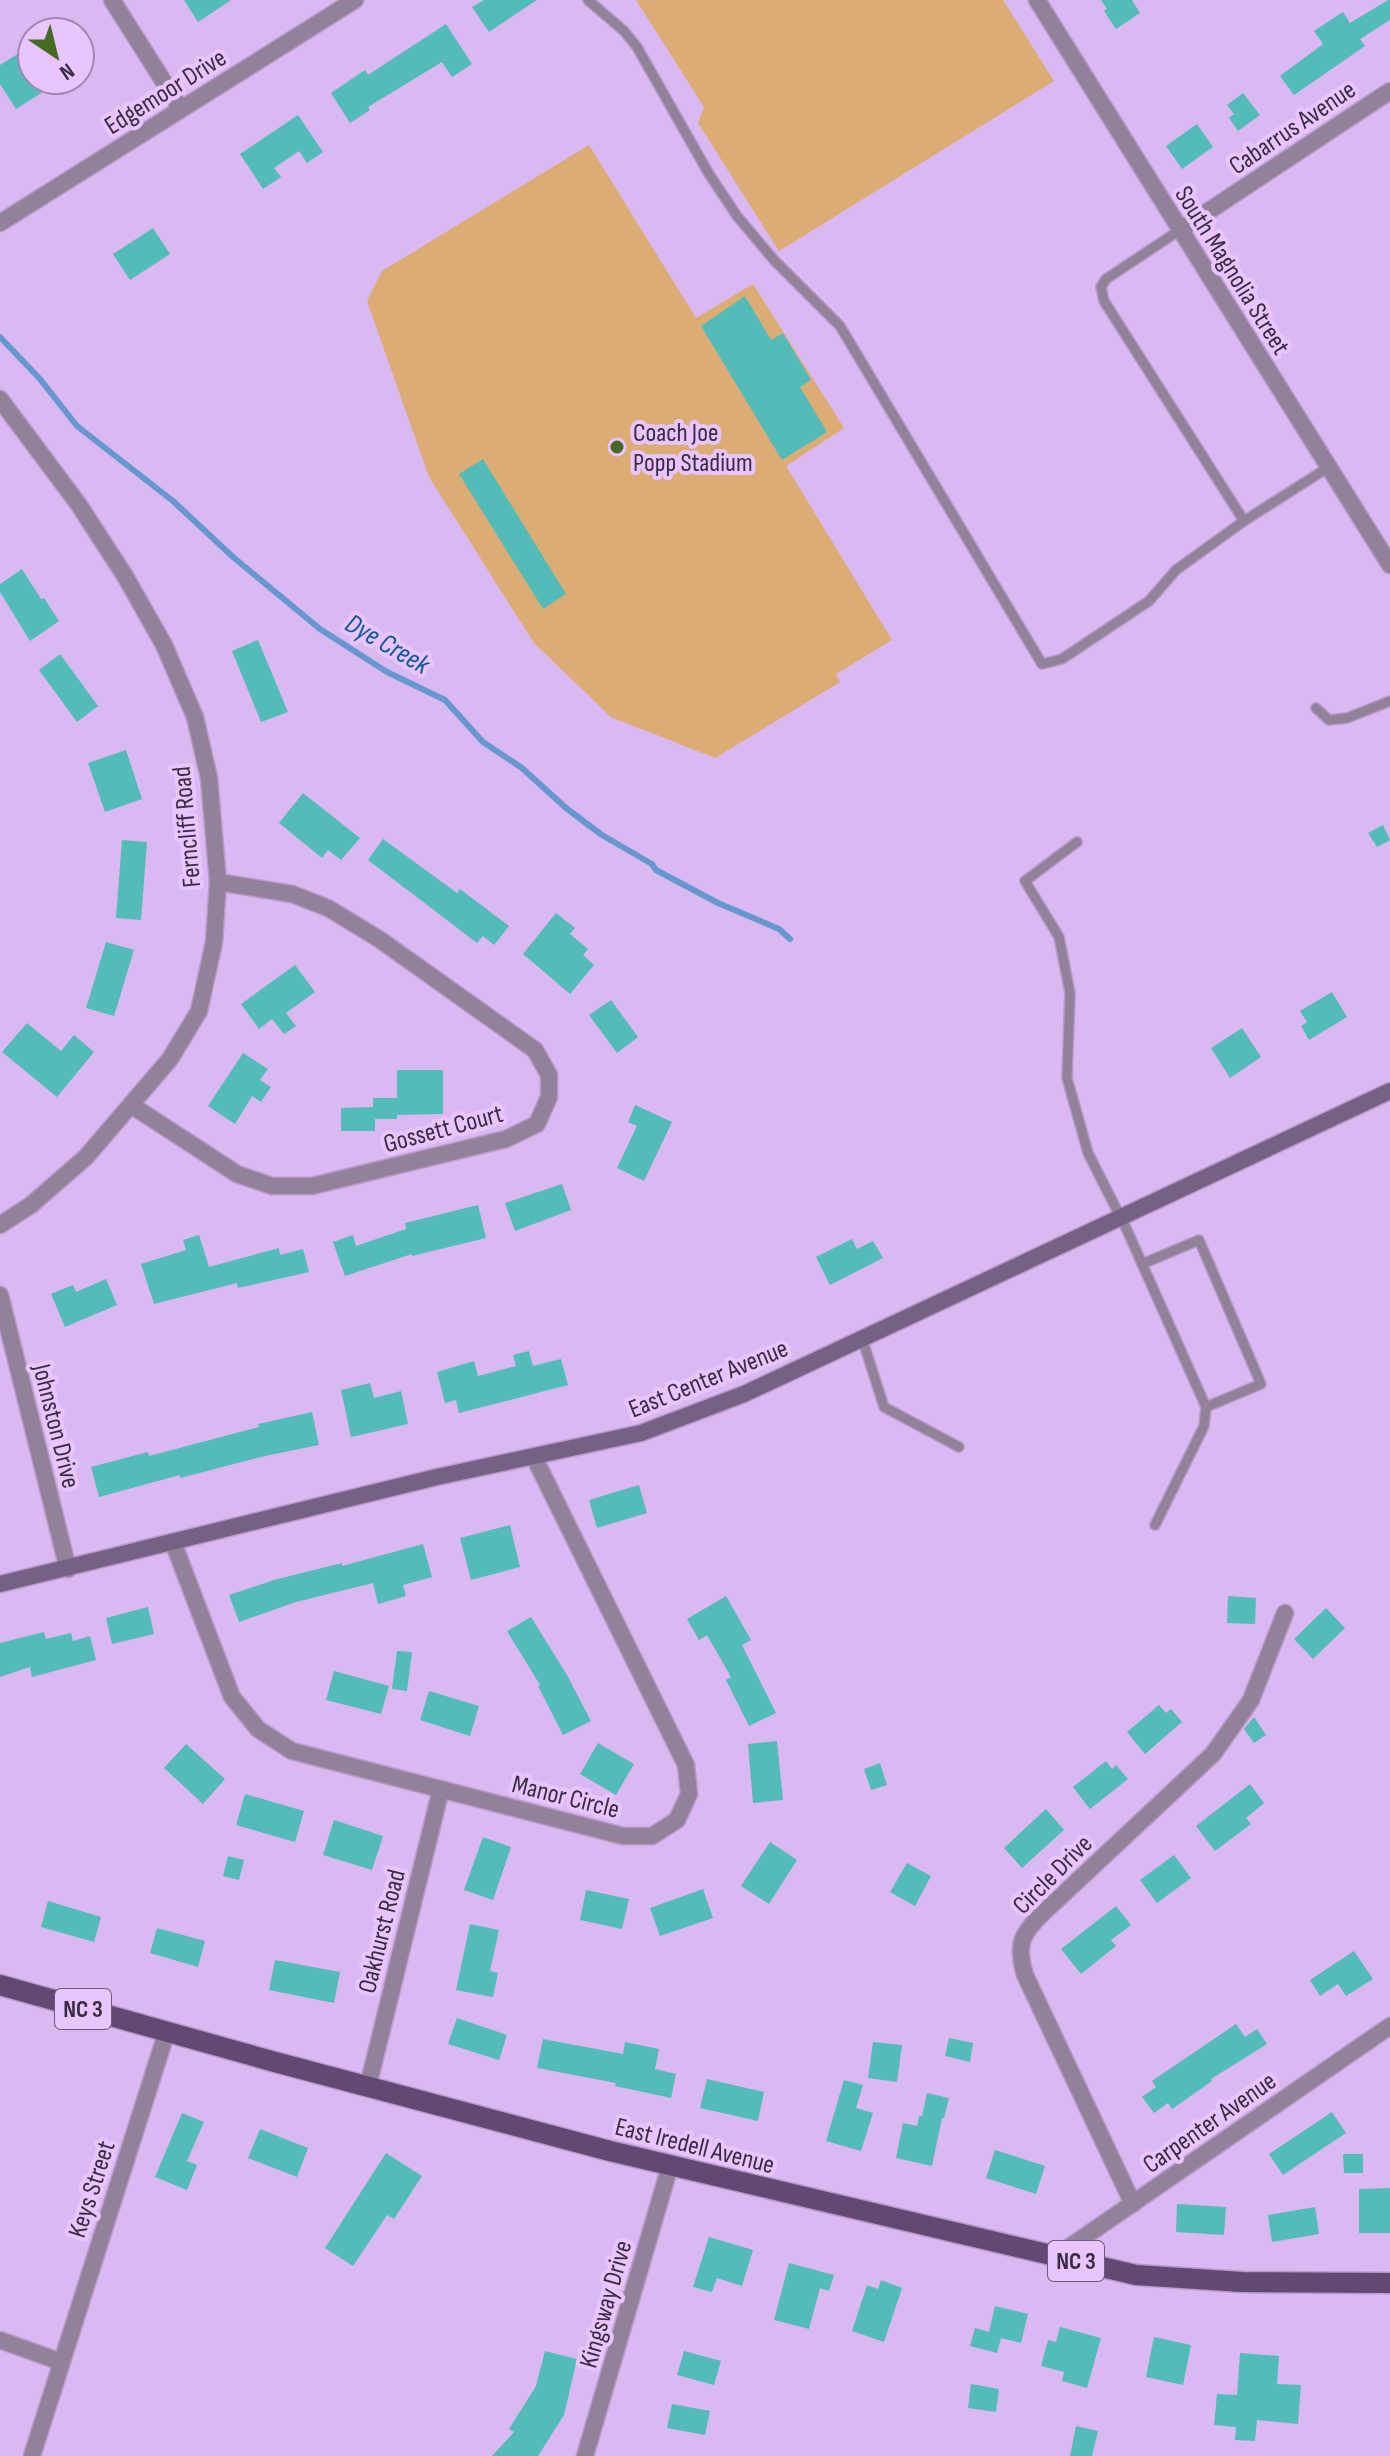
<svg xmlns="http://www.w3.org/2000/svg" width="1390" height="2456" font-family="'Sofia Sans Condensed',sans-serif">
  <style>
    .green { fill: #dbac74 }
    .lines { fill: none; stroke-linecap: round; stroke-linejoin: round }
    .stream { stroke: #6697cd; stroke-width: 6 }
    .building { fill: #54bcb8 }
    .lane-casing { stroke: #b799ca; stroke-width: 12 }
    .street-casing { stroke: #b799ca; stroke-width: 19 }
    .secondary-casing { stroke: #b799ca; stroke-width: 19 }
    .primary-casing { stroke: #b799ca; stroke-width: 23 }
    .lane { stroke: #91829a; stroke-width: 9 }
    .street { stroke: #91829a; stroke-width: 16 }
    .secondary { stroke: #766184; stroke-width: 16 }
    .primary { stroke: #624973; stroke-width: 20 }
    .poi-dot { fill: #476a23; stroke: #e8c5ff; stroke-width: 3 }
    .labels { text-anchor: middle; stroke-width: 8; stroke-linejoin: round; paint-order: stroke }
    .shield { fill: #e8c5ff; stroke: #6e597b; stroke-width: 2 }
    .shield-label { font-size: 24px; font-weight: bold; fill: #392b42 }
    .street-label { font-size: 26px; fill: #392b42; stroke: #e8c5ff }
    .poi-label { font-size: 26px; fill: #392b42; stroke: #e8c5ff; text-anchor: start }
    .water-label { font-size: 28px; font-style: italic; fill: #0f589a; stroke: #e8c5ff }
  </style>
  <rect width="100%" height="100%" fill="#dab8f1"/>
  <g class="green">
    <path d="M636,0H1003L1054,81L779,251L698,123L704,107Z"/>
    <path d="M589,145L696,318L753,284L844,428L786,466L892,640L836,674L840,682L715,758L611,717L534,643L429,477L367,301L382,271Z"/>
  </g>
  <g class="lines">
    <path class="stream" d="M0,337L40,379L77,426L173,501L233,557L320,629L387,672L445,700L483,742L522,768L566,808L602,835L652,864L656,870L718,903L779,929L790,939"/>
  </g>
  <g class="building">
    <path d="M184,0H231L198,22Z"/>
    <path d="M484,0H537L489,32L472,7Z"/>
    <path d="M1101,0H1132L1140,13L1116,29L1104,11L1107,9Z"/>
    <path d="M1388,0H1390V20L1360,39L1365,46L1294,95L1280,76L1323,44L1314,31L1343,12L1350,23Z"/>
    <path d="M446,24L472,64L452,77L442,62L368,107L370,110L350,123L331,93L365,70L368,75Z"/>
    <path d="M32,45V80H62L16,109L0,84V65Z"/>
    <path d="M1243,93L1260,115L1238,131L1229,118L1234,114L1227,105Z"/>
    <path d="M298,115L323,152L307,163L299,151L274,168L281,177L263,189L240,154Z"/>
    <path d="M1197,124L1213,147L1182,169L1166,146Z"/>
    <path d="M153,228L170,254L130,280L113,254Z"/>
    <path d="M745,296L771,340L783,333L811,380L800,387L827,432L782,460L701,326Z"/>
    <path d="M483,459L566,594L543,609L459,474Z"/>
    <path d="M22,569L41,599L44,598L59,621L30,641L0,592V584Z"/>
    <path d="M258,640L288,712L261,722L232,651Z"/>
    <path d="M60,654L98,706L77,722L39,670Z"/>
    <path d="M126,750L142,799L105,812L88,763Z"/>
    <path d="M303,793L360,838L341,860L328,850L322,858L279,823Z"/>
    <path d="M1383,825L1390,840L1377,847L1368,833Z"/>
    <path d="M383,839L457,893L460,889L509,926L494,945L483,936L477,943L368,860Z"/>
    <path d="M122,840L147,842L141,920L116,918Z"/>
    <path d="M556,913L575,928L570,934L588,949L583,955L594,965L570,994L523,954Z"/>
    <path d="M106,942L134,950L114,1016L86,1008Z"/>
    <path d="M295,965L315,992L286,1013L296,1026L284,1034L272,1019L259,1029L241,1004Z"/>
    <path d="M1332,992L1347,1017L1309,1040L1301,1026L1307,1022L1300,1011Z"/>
    <path d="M611,1000L638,1037L617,1053L589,1015Z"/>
    <path d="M27,1023L61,1051L74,1035L94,1052L57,1097L2,1052Z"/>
    <path d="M1242,1028L1261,1057L1230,1078L1211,1048Z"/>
    <path d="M243,1053L268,1069L260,1080L271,1087L261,1102L252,1096L235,1124L208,1106Z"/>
    <path d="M397,1070H443V1114L397,1115V1119H375V1131H341V1108L373,1107V1098H397Z"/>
    <path d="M635,1105L672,1122L644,1181L617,1168L637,1126L628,1122Z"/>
    <path d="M562,1184L571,1210L515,1231L505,1203Z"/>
    <path d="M478,1205L486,1238L412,1256V1254L345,1276L333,1242L353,1235L356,1246L406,1229L405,1223Z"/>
    <path d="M199,1235L209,1267L279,1248L280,1255L303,1249L309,1272L238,1288L237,1283L154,1304L141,1264L186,1250L183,1240Z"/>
    <path d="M852,1239L857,1249L873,1241L883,1258L830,1285L816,1257Z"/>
    <path d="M106,1279L117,1305L65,1327L51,1294L73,1285L76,1292Z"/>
    <path d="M529,1351L533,1366L561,1359L568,1385L459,1413L456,1400L445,1403L437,1372L474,1361L478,1376L516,1366L513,1355Z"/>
    <path d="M370,1383L374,1398L401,1391L408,1424L351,1437L341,1390Z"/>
    <path d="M312,1412L319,1445L265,1456L180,1478V1475L99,1497L91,1467L148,1452L149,1456L259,1427L258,1424Z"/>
    <path d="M639,1485L647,1513L597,1528L589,1500Z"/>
    <path d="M510,1525L520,1567L471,1580L460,1538Z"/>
    <path d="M423,1544L432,1577L403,1585L406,1596L378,1604L373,1583L296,1602L239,1622L229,1595L274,1580L342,1563V1566Z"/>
    <path d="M726,1596L751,1640L742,1645L776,1713L749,1726L726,1680L731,1677L707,1635L699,1640L687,1619Z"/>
    <path d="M1228,1596L1256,1598L1255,1624L1227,1623Z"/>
    <path d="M148,1607L154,1634L112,1644L106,1618Z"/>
    <path d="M1326,1608L1345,1628L1313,1659L1294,1639Z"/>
    <path d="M531,1617L567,1675L591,1721L563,1735L538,1686L540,1685L507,1631Z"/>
    <path d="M44,1632L46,1639L71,1633L73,1641L90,1636L96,1660L32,1677L30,1667L0,1677V1643Z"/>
    <path d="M397,1651L412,1652L407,1691L392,1689Z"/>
    <path d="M334,1671L389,1686L381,1714L326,1700Z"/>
    <path d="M429,1691L479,1706L470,1736L420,1720Z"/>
    <path d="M1159,1705L1166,1713L1171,1709L1182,1722L1145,1754L1127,1732Z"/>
    <path d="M1254,1717L1266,1735L1254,1743L1244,1729Z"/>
    <path d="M777,1741L783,1800L753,1803L748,1744Z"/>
    <path d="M598,1743L634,1764L616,1795L580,1774Z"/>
    <path d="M186,1744L225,1779L203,1804L164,1768Z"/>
    <path d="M1106,1761L1112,1769L1116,1765L1128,1779L1090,1809L1073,1787Z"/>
    <path d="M880,1763L887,1785L871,1790L864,1769Z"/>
    <path d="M1250,1784L1264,1803L1246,1818L1251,1824L1215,1851L1196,1826Z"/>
    <path d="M245,1794L304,1811L295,1842L236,1825Z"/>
    <path d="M1046,1809L1064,1830L1022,1868L1004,1848Z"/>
    <path d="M334,1820L383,1836L372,1870L323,1855Z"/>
    <path d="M483,1837L511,1847L493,1900L464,1890Z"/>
    <path d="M770,1842L797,1860L769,1904L741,1886Z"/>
    <path d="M1174,1855L1191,1878L1157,1903L1140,1880Z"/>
    <path d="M228,1856L244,1860L239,1880L223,1876Z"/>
    <path d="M907,1863L931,1876L915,1906L890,1892Z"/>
    <path d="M703,1889L713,1918L660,1936L650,1908Z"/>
    <path d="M586,1890L629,1899L622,1929L580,1920Z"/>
    <path d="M48,1901L101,1917L94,1942L41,1927Z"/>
    <path d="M1116,1906L1131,1925L1111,1940L1116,1946L1081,1974L1061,1949Z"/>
    <path d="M470,1924L499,1930L490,1971L498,1973L493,1997L456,1990Z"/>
    <path d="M157,1928L205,1941L198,1967L150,1953Z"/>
    <path d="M1354,1951L1373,1979L1346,1996L1338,1984L1320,1996L1310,1980Z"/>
    <path d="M275,1960L340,1972L334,2003L269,1990Z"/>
    <path d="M457,2018L507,2035L499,2060L448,2044Z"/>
    <path d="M1236,2024L1245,2037L1257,2029L1267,2044L1211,2079L1212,2081L1172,2109L1168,2103L1154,2113L1142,2097L1156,2087L1152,2081Z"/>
    <path d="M949,2038L973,2043L970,2062L945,2056Z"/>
    <path d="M543,2039L623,2054L625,2042L659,2049L655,2069L676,2074L671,2098L615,2086L616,2083L537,2068Z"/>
    <path d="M873,2042L902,2045L897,2082L868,2078Z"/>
    <path d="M707,2079L764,2092L758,2121L700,2108Z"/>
    <path d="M844,2080L863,2085L856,2108L873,2113L861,2151L826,2141Z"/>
    <path d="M927,2093L949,2098L944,2118H942L932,2166L896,2158L903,2123L917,2126L919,2116H922Z"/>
    <path d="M1332,2112L1346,2133L1283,2175L1269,2154Z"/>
    <path d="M182,2113L204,2122L187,2161L197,2165L187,2190L155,2177Z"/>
    <path d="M260,2129L308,2148L297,2177L248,2158Z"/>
    <path d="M995,2150L1045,2166L1036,2194L986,2178Z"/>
    <path d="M386,2153L422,2176L394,2219L387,2215L353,2266L325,2248Z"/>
    <path d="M1343,2154H1363V2173H1344Z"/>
    <path d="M1390,2188V2233H1359V2189Z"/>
    <path d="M1177,2204L1226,2207L1224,2235L1176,2232Z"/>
    <path d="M1315,2207L1319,2234L1272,2242L1268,2215Z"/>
    <path d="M709,2237L753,2250L742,2286L717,2278L712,2292L693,2287Z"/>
    <path d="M789,2263L834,2275L829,2291L820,2288L809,2329L774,2320Z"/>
    <path d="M881,2280L902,2288L884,2342L852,2331L867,2285L878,2289Z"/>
    <path d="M995,2306L1028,2314L1021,2343L1001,2338L997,2353L970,2346L975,2328L989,2332Z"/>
    <path d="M1060,2327L1101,2338L1087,2388L1062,2381L1064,2372L1041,2366L1048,2340L1056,2342Z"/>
    <path d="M1154,2337L1191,2345L1183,2385L1146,2377Z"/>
    <path d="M545,2351L577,2359L564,2415L538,2456H492L514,2432L509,2429L536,2386Z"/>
    <path d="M684,2351L721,2361L714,2385L677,2375Z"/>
    <path d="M1240,2353L1279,2356L1277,2384L1301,2385L1298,2424L1257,2420L1255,2441L1235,2440L1236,2427L1214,2425L1217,2394L1237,2395Z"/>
    <path d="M971,2384L999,2389L996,2412L968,2408Z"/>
    <path d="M672,2404L710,2411L705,2435L667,2428Z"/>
    <path d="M1076,2426L1098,2431L1092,2456H1070Z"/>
  </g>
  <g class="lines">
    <g class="lane-casing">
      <g id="lane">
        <path d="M588,0L624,31L637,47L709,174L737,216L774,260L840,326L1042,664L1062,659L1149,601L1176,570L1244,521"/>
        <path d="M1180,230L1106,279L1101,287L1104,301L1244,521L1329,467"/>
        <path d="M1316,708L1329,720L1347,718L1390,701"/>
        <path d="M1077,842L1025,881L1059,937L1070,993L1067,1078L1088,1153L1127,1230L1206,1407L1204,1426L1155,1525"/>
        <path d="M1142,1264L1199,1240L1261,1384L1206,1407"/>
        <path d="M862,1338L884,1407L959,1447"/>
      </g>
    </g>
    <g class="street-casing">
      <g id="street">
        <path d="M112,0L181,109"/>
        <path d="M1037,0L1390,565"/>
        <path d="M0,223L355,0"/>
        <path d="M1180,230L1390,91"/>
        <path d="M0,399L79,505L125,576L164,645L195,717L209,778L218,882L214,942L199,1011L170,1059L86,1157L31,1205L0,1225"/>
        <path d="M131,1105L237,1174L272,1186H312L506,1139L537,1124L549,1097V1075L535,1050L379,939L328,908L292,894L218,882"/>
        <path d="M0,1295L68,1569"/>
        <path d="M173,1542L232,1697L258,1729L292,1751L623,1836H652L677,1820L689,1794L686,1765L534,1457"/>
        <path d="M368,2086L441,1789"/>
        <path d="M1133,2204L1025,1975C1016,1945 1021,1934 1043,1913L1213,1754L1251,1700L1285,1613"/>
        <path d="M1055,2257L1390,2026"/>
        <path d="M0,2340L61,2362"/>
        <path d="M32,2456L167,2031"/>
        <path d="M585,2456L670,2166"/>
      </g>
    </g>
    <g class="secondary-casing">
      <path id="secondary" d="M0,1584L437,1477L641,1433L744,1394L1390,1091"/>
    </g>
    <g class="primary-casing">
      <path id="primary" d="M0,1985L275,2062L610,2151L1136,2275L1242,2282L1390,2283"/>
    </g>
    <use href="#lane" class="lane"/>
    <use href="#street" class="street"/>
    <use href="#secondary" class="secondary"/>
    <use href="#primary" class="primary"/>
  </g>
  <circle class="poi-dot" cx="617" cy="447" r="8"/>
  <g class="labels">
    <g class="shield">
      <rect x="55" y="1989" width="56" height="40" rx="6"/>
      <rect x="1048" y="2241" width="56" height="40" rx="6"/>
    </g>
    <g class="shield-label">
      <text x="83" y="2017">NC 3</text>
      <text x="1076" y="2269">NC 3</text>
    </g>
    <g class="street-label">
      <text transform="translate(165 91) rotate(-32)" y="9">Edgemoor Drive</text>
      <text transform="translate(1292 127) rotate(-34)" y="9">Cabarrus Avenue</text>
      <text transform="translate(1233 270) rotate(58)" y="9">South Magnolia Street</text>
      <text transform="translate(186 827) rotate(-95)" y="9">Ferncliff Road</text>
      <text transform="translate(443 1128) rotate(-15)" y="9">Gossett Court</text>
      <text transform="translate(708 1378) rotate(-22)" y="9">East Center Avenue</text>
      <text transform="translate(57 1426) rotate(76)" y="9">Johnston Drive</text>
      <text transform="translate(566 1796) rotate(14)" y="9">Manor Circle</text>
      <text transform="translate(1052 1874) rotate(-45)" y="9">Circle Drive</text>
      <text transform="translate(381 1931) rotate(-76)" y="9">Oakhurst Road</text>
      <text transform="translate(1209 2122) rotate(-35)" y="9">Carpenter Avenue</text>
      <text transform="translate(695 2145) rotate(14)" y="9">East Iredell Avenue</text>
      <text transform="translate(91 2189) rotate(-72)" y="9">Keys Street</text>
      <text transform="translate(605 2304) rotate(-74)" y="9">Kingsway Drive</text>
    </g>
    <g class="poi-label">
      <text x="633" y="441">Coach Joe<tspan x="633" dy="30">Popp Stadium</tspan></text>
    </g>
    <g class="water-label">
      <text transform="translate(388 643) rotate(30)" y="10">Dye Creek</text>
    </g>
  </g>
  <g transform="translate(56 56) rotate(145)"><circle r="38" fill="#e8c5ff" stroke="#a287b3" stroke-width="2"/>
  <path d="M0-6L14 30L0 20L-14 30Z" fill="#476a23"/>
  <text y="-12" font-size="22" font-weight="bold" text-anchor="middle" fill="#392b42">N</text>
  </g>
</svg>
